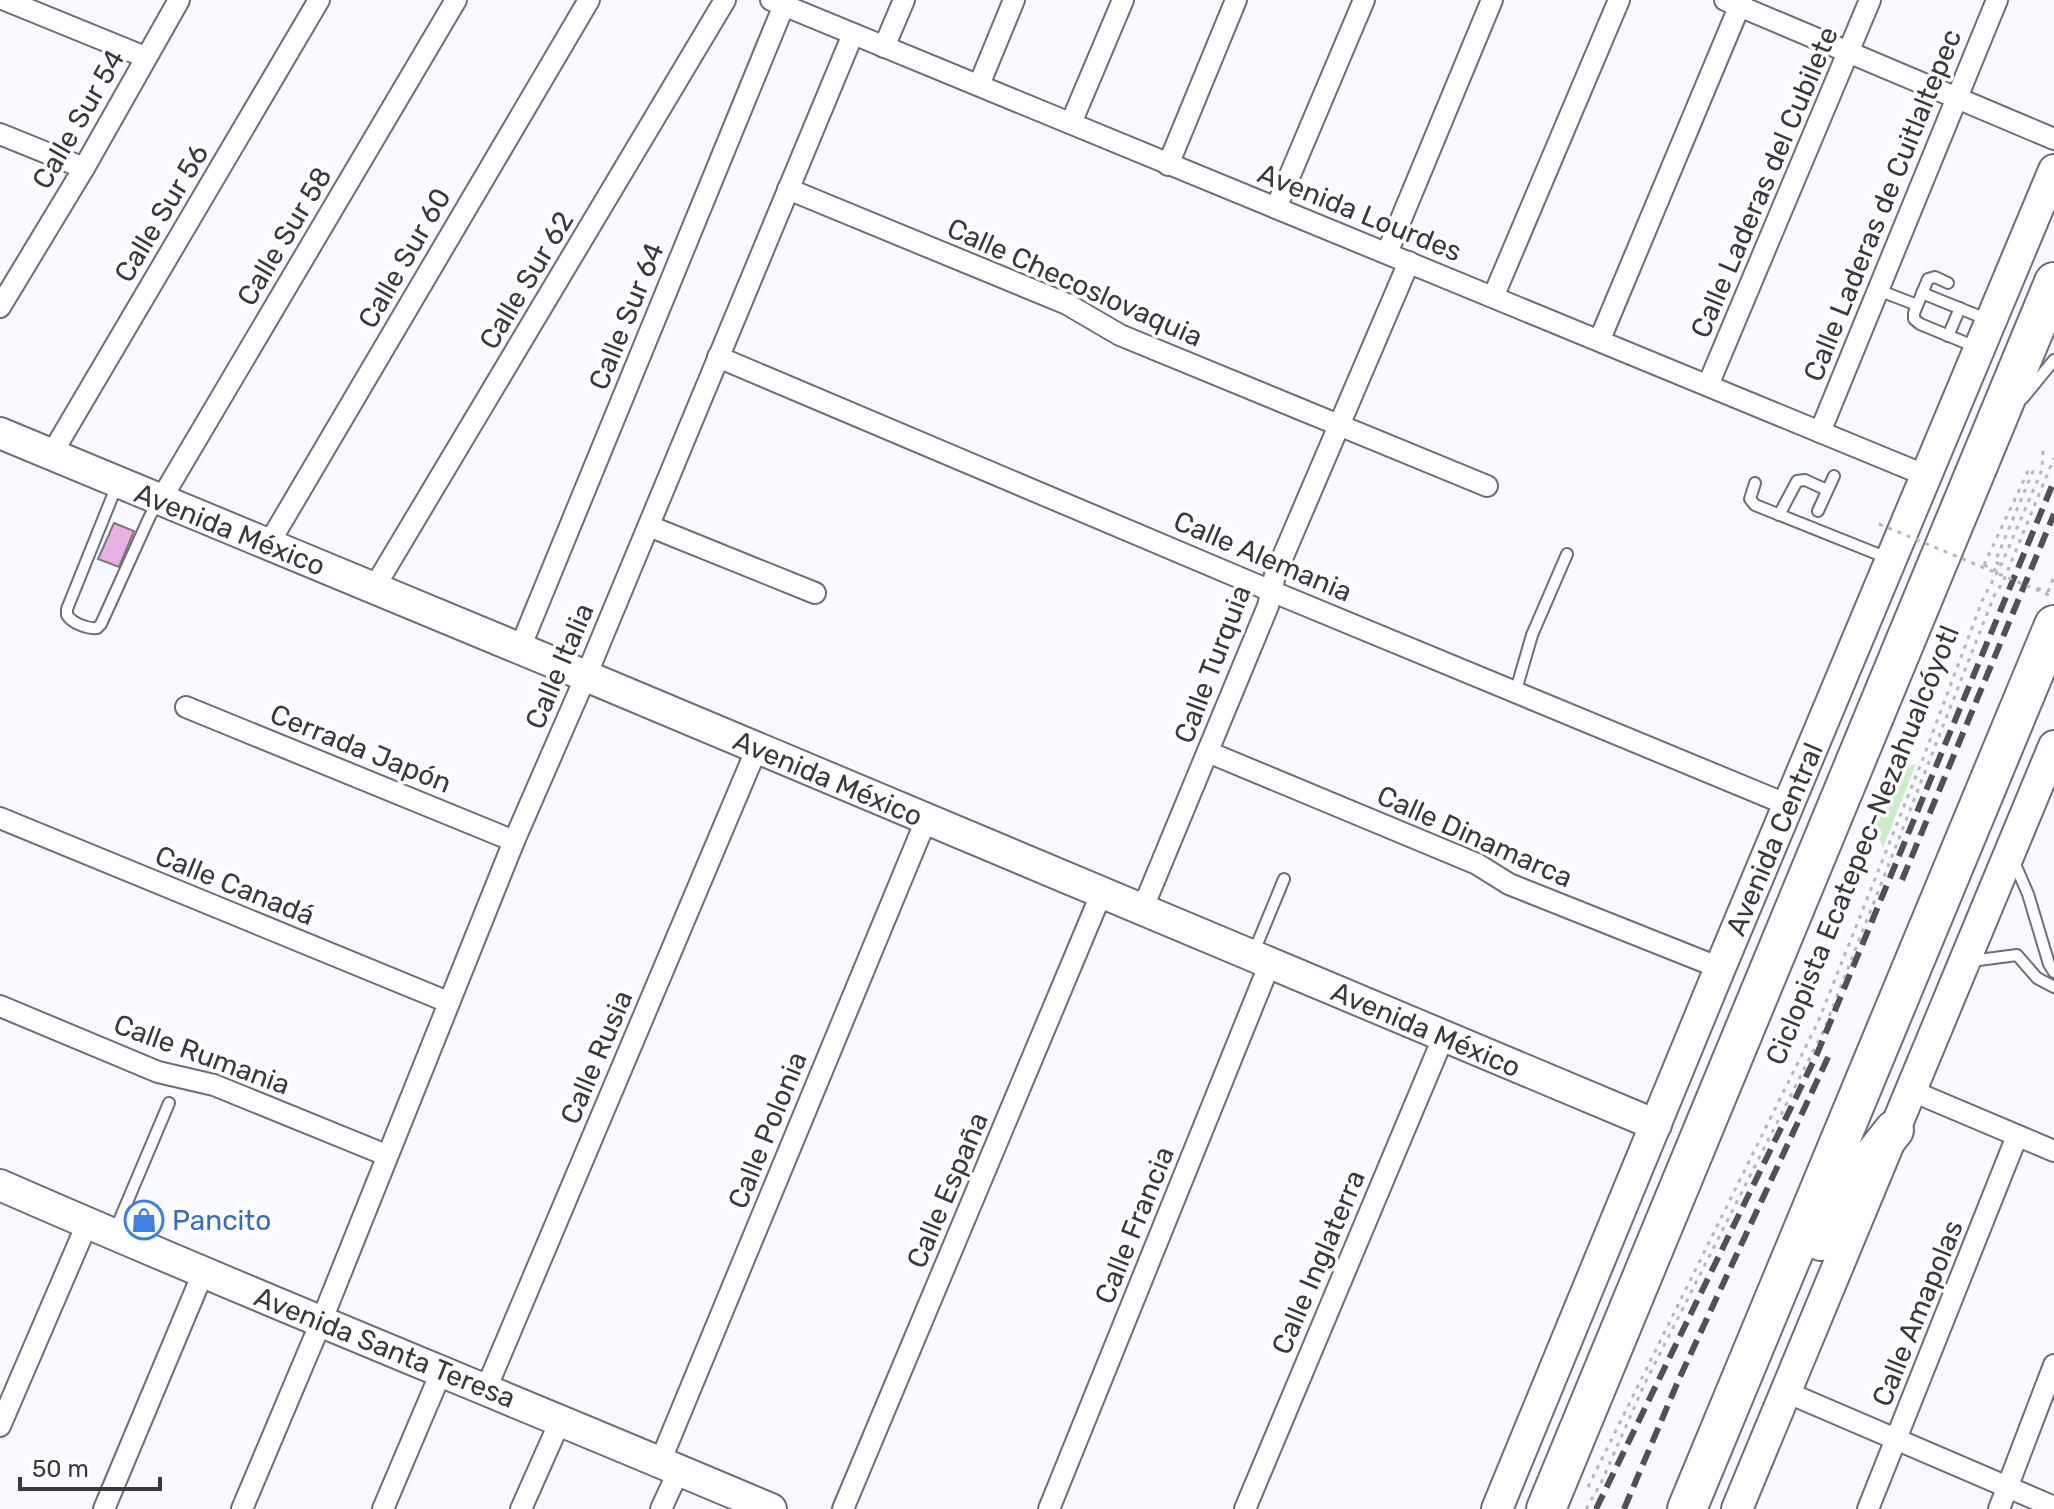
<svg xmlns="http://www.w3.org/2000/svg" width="2054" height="1509" font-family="Rubik,sans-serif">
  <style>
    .green { fill: #cbedc7 }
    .building { fill: #e7b0e3; stroke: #7e757d; stroke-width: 2 }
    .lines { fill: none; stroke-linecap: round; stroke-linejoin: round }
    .lane-casing { stroke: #6c6e79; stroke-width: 14 }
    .street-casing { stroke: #6c6e79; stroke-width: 24 }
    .secondary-casing { stroke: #6c6e79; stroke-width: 34 }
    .highway-casing { stroke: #6c6e79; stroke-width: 42 }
    .path { stroke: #b7b8bd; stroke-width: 3; stroke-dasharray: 4 6; stroke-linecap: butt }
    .lane { stroke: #fff; stroke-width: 10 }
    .street { stroke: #fff; stroke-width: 20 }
    .secondary { stroke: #fff; stroke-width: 30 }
    .highway { stroke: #fff; stroke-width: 38 }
    .rail { stroke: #505156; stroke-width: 6; stroke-dasharray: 16 8; stroke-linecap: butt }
    .path-bridge { stroke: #b7b8bd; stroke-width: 3; stroke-dasharray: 4 6; stroke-linecap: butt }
    .labels { text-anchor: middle; stroke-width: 7; stroke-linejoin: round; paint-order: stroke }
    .street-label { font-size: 28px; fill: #393a3f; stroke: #fff }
    .shop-label { font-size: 28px; fill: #366cbe; stroke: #fff; text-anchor: start }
  </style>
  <rect width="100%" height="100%" fill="#f9faff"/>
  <path class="green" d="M1916,764L1883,848L1871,820L1888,775Z"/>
  <path class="building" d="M114,523L134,531L119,567L98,559Z"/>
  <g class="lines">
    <g class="lane-casing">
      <g id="lane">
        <path d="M1948,283L1935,277L1928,279L1914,313V319L1920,324L1976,347"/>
        <path d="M1878,290L1917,305"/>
        <path d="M1922,293L1986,319"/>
        <path d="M1948,336L1960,308"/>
        <path d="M2023,398L2054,360"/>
        <path d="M1755,483L1750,499L1755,505L1890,559"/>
        <path d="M117,485L67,609V615C72,623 87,629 97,628L101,624L150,516L159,501"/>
        <path d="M1818,511L1834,476"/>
        <path d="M1779,515L1797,481L1805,480L1827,490"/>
        <path d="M1516,690L1532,635L1567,554"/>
        <path d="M2014,862L2028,894L2049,964L2054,972"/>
        <path d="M1253,954L1284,879"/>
        <path d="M1971,961L2017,955L2037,978L2054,987"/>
        <path d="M114,1233L169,1103"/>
      </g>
    </g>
    <g class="street-casing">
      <g id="street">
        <path d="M5,0L145,57"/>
        <path d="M771,0L1927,476"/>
        <path d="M1725,0L2054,139"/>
        <path d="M884,47L904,0"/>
        <path d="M979,85L1014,0"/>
        <path d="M1071,123L1123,0"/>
        <path d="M0,134L84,168"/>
        <path d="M1168,165L1236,0"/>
        <path d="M788,189L1067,304L1120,335L1487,486"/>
        <path d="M1276,208L1364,0"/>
        <path d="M1387,253L1492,0"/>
        <path d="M1494,295L1619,0"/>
        <path d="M0,307L84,168L179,0"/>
        <path d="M1600,339L1742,0"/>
        <path d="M718,357L1271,591L1788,805"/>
        <path d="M1708,385L1870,0"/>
        <path d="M1820,432L1997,0"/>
        <path d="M51,455L319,0"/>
        <path d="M160,501L456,0"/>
        <path d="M649,526L815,593"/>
        <path d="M268,545L589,0"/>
        <path d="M374,588L725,0"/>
        <path d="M520,648L784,5"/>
        <path d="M186,707L514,841"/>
        <path d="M1208,752L1477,864L1509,884L1720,968"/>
        <path d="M0,818L448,1002"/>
        <path d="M1142,910L1268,606L1275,575L1409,262"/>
        <path d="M0,1006L158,1072L214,1085L386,1155"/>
        <path d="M1912,1091L2054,1151"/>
        <path d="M486,1389L757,748"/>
        <path d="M1786,1392L2054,1507"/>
        <path d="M0,1426L87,1224"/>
        <path d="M660,1462L926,820"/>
        <path d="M104,1509L203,1273"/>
        <path d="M242,1509L321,1322L514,841L586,676L853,34"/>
        <path d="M383,1509L442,1370"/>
        <path d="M521,1509L561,1419"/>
        <path d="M661,1509L679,1470"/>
        <path d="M843,1509L1102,892"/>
        <path d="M1049,1509L1270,963"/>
        <path d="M1245,1509L1443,1038"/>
        <path d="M1868,1509L2017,1136"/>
        <path d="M1999,1509L2054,1365"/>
      </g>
    </g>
    <g class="secondary-casing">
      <g id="secondary">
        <path d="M0,433L586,676L1656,1125"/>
        <path d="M0,1185C255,1297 514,1400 771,1509"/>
        <path d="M1497,1509L1720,968L2054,170"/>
        <path d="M1737,1509L2054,746"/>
      </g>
    </g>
    <g class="highway-casing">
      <g id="highway">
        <path d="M1821,1241L1852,1183L1894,1130"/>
        <path d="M1546,1509L2054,282"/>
        <path d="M1687,1509L2054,625"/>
      </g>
    </g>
    <g class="path">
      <path d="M1984,565L2029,469L2033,471L1995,562L2001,565"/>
      <path d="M2048,592L2054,576"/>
      <path d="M1588,1487L1818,1022L1924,756L1982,601L2001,565L2042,470L2043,450"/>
      <path d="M1586,1509L1601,1483L1645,1383L1823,1032L1994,596L2003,582L2054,458"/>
    </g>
    <use href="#lane" class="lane"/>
    <use href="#street" class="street"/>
    <use href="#secondary" class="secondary"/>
    <use href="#highway" class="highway"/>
    <g class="rail">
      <path d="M1902,880L2054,514"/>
      <path d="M1596,1509L1817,1054L2054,481"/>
      <path d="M1624,1509L1679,1379L1830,1053"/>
    </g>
    <g class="path-bridge">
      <path d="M1879,524L2054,597"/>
      <path d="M1984,565L1997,571"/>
      <path d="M2037,588L2048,592"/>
    </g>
  </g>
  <defs>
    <g id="shop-ring" transform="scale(2)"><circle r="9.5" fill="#fff" stroke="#3f7fe0" stroke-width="1.5"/><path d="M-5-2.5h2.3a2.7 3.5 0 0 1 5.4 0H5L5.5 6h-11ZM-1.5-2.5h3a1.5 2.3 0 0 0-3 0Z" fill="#3f7fe0"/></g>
  </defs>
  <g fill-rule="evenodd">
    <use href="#shop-ring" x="144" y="1220"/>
  </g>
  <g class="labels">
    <g class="street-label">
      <text transform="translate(78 119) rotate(-60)" y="10">Calle Sur 54</text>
      <text transform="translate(1764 182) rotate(-67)" y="10">Calle Laderas del Cubilete</text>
      <text transform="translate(1882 205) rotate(-68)" y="10">Calle Laderas de Cuitlaltepec</text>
      <text transform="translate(1360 212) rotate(22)" y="10">Avenida Lourdes</text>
      <text transform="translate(161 213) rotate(-59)" y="10">Calle Sur 56</text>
      <text transform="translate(284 236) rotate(-59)" y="10">Calle Sur 58</text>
      <text transform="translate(404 258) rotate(-60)" y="10">Calle Sur 60</text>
      <text transform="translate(526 280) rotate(-59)" y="10">Calle Sur 62</text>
      <text transform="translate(1075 282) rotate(24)" y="10">Calle Checoslovaquia</text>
      <text transform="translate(626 316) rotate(-68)" y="10">Calle Sur 64</text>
      <text transform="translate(230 529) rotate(22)" y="10">Avenida México</text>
      <text transform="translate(1263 556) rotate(23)" y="10">Calle Alemania</text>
      <text transform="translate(1212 664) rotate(-69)" y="10">Calle Turquia</text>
      <text transform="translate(559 666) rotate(-67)" y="10">Calle Italia</text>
      <text transform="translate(361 748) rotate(22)" y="10">Cerrada Japón</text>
      <text transform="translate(828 778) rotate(23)" y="10">Avenida México</text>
      <text transform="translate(1475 836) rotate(24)" y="10">Calle Dinamarca</text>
      <text transform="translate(1774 839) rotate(-67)" y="10">Avenida Central</text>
      <text transform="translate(1862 845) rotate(-68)" y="10">Ciclopista Ecatepec-Nezahualcóyotl</text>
      <text transform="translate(235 885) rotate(22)" y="10">Calle Canadá</text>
      <text transform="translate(1426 1029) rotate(23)" y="10">Avenida México</text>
      <text transform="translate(202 1054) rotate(20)" y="10">Calle Rumania</text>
      <text transform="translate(596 1057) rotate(-67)" y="10">Calle Rusia</text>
      <text transform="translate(767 1130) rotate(-68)" y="10">Calle Polonia</text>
      <text transform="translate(947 1190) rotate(-67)" y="10">Calle España</text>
      <text transform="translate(1134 1225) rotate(-68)" y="10">Calle Francia</text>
      <text transform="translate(1318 1262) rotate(-67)" y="10">Calle Inglaterra</text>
      <text transform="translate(1917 1313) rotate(-68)" y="10">Calle Amapolas</text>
      <text transform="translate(385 1347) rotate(22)" y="10">Avenida Santa Teresa</text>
    </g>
    <g class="shop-label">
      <text x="172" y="1230">Pancito</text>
    </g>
  </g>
  <path d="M20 1477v12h140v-12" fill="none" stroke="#393a3f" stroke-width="4"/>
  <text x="32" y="1477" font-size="24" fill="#393a3f" stroke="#ffffff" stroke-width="6" paint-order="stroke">50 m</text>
</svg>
